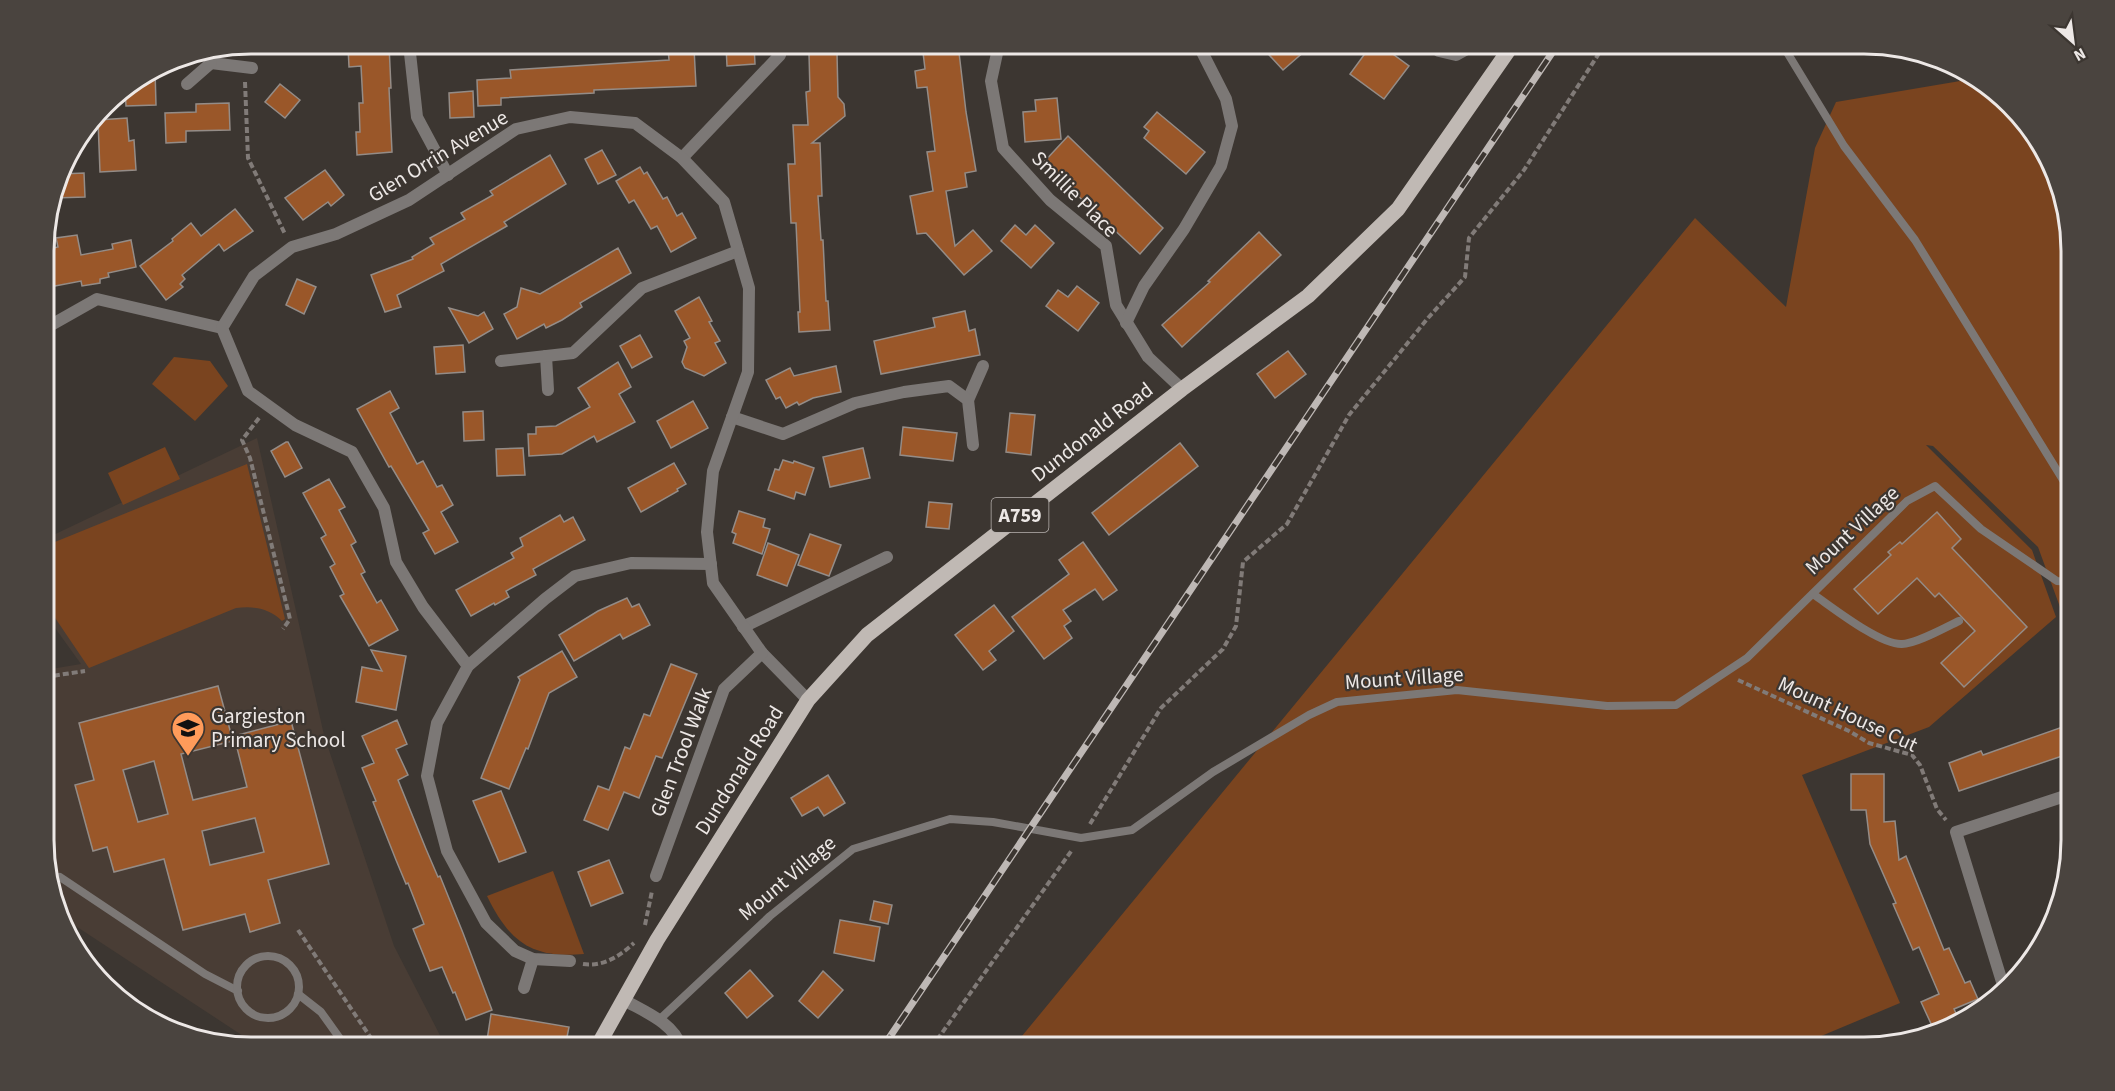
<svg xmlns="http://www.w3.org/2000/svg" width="2115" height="1091" font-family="'Source Sans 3',sans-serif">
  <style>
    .built { fill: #493d35 }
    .green { fill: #7a441f }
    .building { fill: #9a5729; stroke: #948c87; stroke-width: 1.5; fill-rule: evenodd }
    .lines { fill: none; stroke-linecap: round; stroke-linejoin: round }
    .path { stroke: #817b78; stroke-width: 4; stroke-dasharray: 6 3; stroke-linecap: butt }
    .lane { stroke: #7c7876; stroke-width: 8 }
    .street { stroke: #7c7876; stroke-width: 12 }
    .primary { stroke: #c0b9b4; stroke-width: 15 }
    .rail-casing { stroke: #beb8b5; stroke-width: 7 }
    .rail { stroke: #3c3631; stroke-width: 4.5; stroke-dasharray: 14; stroke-linecap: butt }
    .labels { text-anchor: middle; stroke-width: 4.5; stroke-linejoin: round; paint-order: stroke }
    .shield { fill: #3c3631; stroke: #b8b3b0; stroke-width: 1.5 }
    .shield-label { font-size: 20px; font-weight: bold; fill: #ede8e6 }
    .street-label { font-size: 21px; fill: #ede8e6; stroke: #3c3631 }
    .poi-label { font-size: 21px; fill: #ede8e6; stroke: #3c3631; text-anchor: start }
    .rim { fill: none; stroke: #ede8e6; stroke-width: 3 }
  </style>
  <rect width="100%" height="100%" fill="#3c3631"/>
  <path class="built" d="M257,438L324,735L394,946L446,1047H260L68,921L45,868V792L52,783L45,778V670L81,664L45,614V539Z"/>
  <g class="green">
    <path d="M1972,79L2036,135L2070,224L2071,637L2038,547L1933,446L1926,445L2032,550L2056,617L1929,727L1802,775L1900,1003L1795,1047H1013L1695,218L1786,307L1815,148L1836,102Z"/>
    <path d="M174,357L210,361L228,386L195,421L152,384Z"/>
    <path d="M165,447L180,479L123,505L108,473Z"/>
    <path d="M247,464L285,619L282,621C269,608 254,606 236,608L89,668L45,603V546Z"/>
    <path d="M553,871L584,954C531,959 509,941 487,896Z"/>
  </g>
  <g class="building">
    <path d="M359,44L389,45L391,88H389L392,152L357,155L356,132H360L359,103H363L361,66L349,67L348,47H359Z"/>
    <path d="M754,44L755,64L727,66L726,46Z"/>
    <path d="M922,44H958L966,112L976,171L965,173L967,187L946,191L955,246L973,230L992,251L964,275L926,233L917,234L910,196L933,191L927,152L935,151L927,87L917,88L915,71L925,69Z"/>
    <path d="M1259,44H1313L1283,70Z"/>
    <path d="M1372,44H1379L1409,66L1384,99L1350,74Z"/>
    <path d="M694,48L696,86L594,90V93L501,98V105L478,106L477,80L511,78L510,70L669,60L668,49Z"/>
    <path d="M837,53L838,97L844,104L845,116L812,143H820L822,196H818L821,240H823L826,301H828L830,330L799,332L798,312H800L796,223H791L788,164H795L793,125H808L806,92L810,91L809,54Z"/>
    <path d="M155,70L156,105L126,106L125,88Z"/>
    <path d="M280,84L300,100L285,118L265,102Z"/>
    <path d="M473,91L474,117L450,118L449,93Z"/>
    <path d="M1057,98L1061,139L1025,142L1023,112L1036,111L1035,100Z"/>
    <path d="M229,103L230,130L186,131V142L166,143L165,113L196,112V104Z"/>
    <path d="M1157,112L1205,152L1186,174L1144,138L1149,131L1144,127Z"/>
    <path d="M127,118L129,141L134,140L136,170L100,172L98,120Z"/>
    <path d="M1068,136L1163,228L1140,254L1043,163Z"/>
    <path d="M602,150L616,175L598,184L585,159Z"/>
    <path d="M550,155L566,184L504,222L507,226L441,264L444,271L397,295L401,307L385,312L371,275L413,259L412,257L434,244L430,238L465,219L461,213L493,195L490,191Z"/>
    <path d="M640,167L644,174L647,172L663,199L667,197L677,216L682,213L696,238L671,252L657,226L651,229L634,200L629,203L616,181Z"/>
    <path d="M325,170L344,195L331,206L328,202L303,220L285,198Z"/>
    <path d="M84,173L85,197L54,198L61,174Z"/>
    <path d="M235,209L253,231L224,251L219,244L182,275L185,279L180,284L183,287L166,300L140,266L173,241L172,239L191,223L201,236Z"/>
    <path d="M1015,225L1026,235L1035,225L1054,243L1031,268L1001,241Z"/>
    <path d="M1259,232L1281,255L1182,347L1162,325L1210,282L1208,281Z"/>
    <path d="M77,235L81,255L113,249L112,244L131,240L136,267L108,273L109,277L100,279V283L82,286L81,281L44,288V250L58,247L56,238Z"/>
    <path d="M618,248L631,273L580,303L582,307L562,320L546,328L544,324L517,339L504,314L517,307L521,288L540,294Z"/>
    <path d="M297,279L316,287L304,314L286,305Z"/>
    <path d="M1077,286L1099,303L1078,331L1046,306L1058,290L1068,297Z"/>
    <path d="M699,297L712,321L709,322L720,341L715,343L726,363L704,376L685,368L682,362L687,347L684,341L690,338L675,311Z"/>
    <path d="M449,308L478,316L484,312L493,329L469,343Z"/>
    <path d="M965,311L969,331L975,329L980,355L881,374L874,341L935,327L933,318Z"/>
    <path d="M640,335L652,357L632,368L620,346Z"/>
    <path d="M463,345L465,372L436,374L434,347Z"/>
    <path d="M1288,351L1306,374L1275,398L1257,374Z"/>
    <path d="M618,362L631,387L619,394L635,422L597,442L594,436L562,454L529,456L528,434H536V427L556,426L590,407L578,388Z"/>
    <path d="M836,366L841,392L813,398L799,405L797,402L786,408L780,397L776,399L766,380L790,368L794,376Z"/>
    <path d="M390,391L399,408L390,413L417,464L423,461L437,487L442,485L453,505L441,512L458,542L435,554L423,533L429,530L391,466L389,467L357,409Z"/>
    <path d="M693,401L708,428L671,448L657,421Z"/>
    <path d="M483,411L484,440L464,441L463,412Z"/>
    <path d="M1010,413L1035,415L1031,455L1006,452Z"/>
    <path d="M903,427L957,433L953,461L900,455Z"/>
    <path d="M286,442H288L302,468L285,477L271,451Z"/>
    <path d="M1180,443L1198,466L1109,535L1092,513Z"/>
    <path d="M523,448L525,475L497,476L496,449Z"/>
    <path d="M863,448L870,478L830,487L823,457Z"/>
    <path d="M783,460L793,463L794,461L814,468L805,495L796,492L794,499L768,490L775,469L779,470Z"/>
    <path d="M674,463L686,484L677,489L678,491L641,512L628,488Z"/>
    <path d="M329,479L345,507L339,510L356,542L351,545L365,572L361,574L377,603L381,600L398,630L369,646L340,596L344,594L330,567L335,564L321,538L326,535L303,493Z"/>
    <path d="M929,502L952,504L949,529L926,527Z"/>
    <path d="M739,511L765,519L763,527L770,529L762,554L733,543L736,534L732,532Z"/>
    <path d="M1937,512L1961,539L1952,548L2027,627L1964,687L1941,663L1975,631L1939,593L1935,597L1917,578L1878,614L1854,589L1891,555L1888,552L1900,542L1902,544Z"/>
    <path d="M560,515L564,522L573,517L585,540L533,569L536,575L506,591L509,597L495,605L494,603L471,616L456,590L514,558L511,553L523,546L520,538Z"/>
    <path d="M810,534L841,545L829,576L798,565Z"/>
    <path d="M1083,542L1117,590L1103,600L1095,589L1063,610L1071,621L1064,626L1072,638L1044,659L1012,617L1069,574L1059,560Z"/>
    <path d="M768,543L799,555L787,586L757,575Z"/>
    <path d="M627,598L632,607L639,604L650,625L623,639L620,634L574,661L559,635L598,611Z"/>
    <path d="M994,605L1014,631L989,651L996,660L983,670L955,635Z"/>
    <path d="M371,650L406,656L396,710L356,702L362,667L382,671Z"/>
    <path d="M562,651L577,677L549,693L528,749L526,748L509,789L481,778L520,680L518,677Z"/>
    <path d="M671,664L697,674L662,758L656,756L639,798L624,792L608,830L584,820L598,786L609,790L625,747L630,749L644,714L650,716Z"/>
    <path d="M218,686L233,741L181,754L193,800L247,787L234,736L291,721L329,864L268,880L280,923L250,932L245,914L183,930L164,859L114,872L107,847L93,851L75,785L94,780L79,723ZM154,761L168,814L138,822L123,770ZM255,818L264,852L210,865L202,831Z"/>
    <path d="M397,720L407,744L396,749L408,775L398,780L426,849L438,877L440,876L463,933L492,1010L466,1020L455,992L453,993L442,967L430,971L413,929L424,924L408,883L406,884L396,860L373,802L376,801L362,768L374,763L362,736Z"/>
    <path d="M2071,724V753L1959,791L1949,763L1981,751L1983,755Z"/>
    <path d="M1851,774H1884V822L1895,821L1899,860L1906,856L1944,950L1949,948L1965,983L1970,981L1978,999L1954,1009L1959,1020L1933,1028L1921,1002L1939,994L1919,947L1913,950L1893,904L1896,903L1870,844L1866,810H1851Z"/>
    <path d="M828,775L845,803L824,816L818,807L802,816L791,798Z"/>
    <path d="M501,791L526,852L499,862L473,801Z"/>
    <path d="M609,860L623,893L591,906L578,872Z"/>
    <path d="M874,901L892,905L888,924L870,920Z"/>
    <path d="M840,920L880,927L874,961L834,953Z"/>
    <path d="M750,970L773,996L747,1018L725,993Z"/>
    <path d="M823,971L843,990L818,1018L799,1001Z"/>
    <path d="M491,1014L569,1027L565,1047H486Z"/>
  </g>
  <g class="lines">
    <g class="path">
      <path d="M245,82L248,158L285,234"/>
      <path d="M259,418L242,440L250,458L290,619L283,629"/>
      <path d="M45,677L85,671"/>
      <path d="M1738,680L1849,731L1869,743L1912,755L1920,765L1937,809L1946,820"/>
      <path d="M1090,824L1161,708L1223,649L1236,626L1243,562L1287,524L1349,415L1428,318L1465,277L1469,238L1524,170L1605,44"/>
      <path d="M645,925L652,891"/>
      <path d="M298,930L377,1047"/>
      <path d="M583,964C603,967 620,956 634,943"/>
      <path d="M932,1047L1072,850"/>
    </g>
    <g class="lane">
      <path d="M1782,44L1844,146L1915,240L2071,493"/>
      <path d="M1813,594C1832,607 1880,645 1902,644C1916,644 1946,627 1959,621"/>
      <path d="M60,877L205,974L238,991"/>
      <circle cx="268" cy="987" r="31"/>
      <path d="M298,994L321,1012L346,1047"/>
      <path d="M659,1020L770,916L853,849L950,819L993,822L1081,838L1132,830L1213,772L1309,715L1337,702L1457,690L1607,706L1676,705L1747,658L1907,501L1935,486L1981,529L2057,581L2071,582"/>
    </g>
    <g class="street">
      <path d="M409,44L417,117L448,175"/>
      <path d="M999,44L991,81L1003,148L1050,200L1106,246L1116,305L1148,357L1182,389"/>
      <path d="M1429,44L1439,51L1456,55L1476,44"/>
      <path d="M207,52L211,63L252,68"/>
      <path d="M187,84L211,63"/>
      <path d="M682,158L780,55L783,44"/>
      <path d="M1126,323L1144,286L1184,229L1221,166L1232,126L1226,99L1198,44"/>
      <path d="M44,329L97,299L222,328"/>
      <path d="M546,356L548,390"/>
      <path d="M501,361L573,353L642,288L738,251"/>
      <path d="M968,400L983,366"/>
      <path d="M732,417L783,434L855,403L904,392L949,386L968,400L973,445"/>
      <path d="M743,627L887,557"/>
      <path d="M468,666L423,607L396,562L384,508L352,452L295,425L248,391L222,328L254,276L292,247L336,234L409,200L516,129L570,117L635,123L682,158L724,202L749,288L748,372L713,471L707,532L713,583L762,653L808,700"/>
      <path d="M656,876L724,689L762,653"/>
      <path d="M570,961L533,959L515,951L486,923L447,851L427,776L437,723L468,666L545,599L575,576L631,563L711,564"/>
      <path d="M2003,985L1956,832L2071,794"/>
      <path d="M524,988L533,959"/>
      <path d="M624,1000C645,1012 674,1023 681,1047"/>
    </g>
    <path class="primary" d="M597,1047L657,940L808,700L867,635L1182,389L1308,296L1398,209L1513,44"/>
    <g class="rail-casing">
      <path id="rail" d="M883,1047L1558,44"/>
    </g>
    <use href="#rail" class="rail"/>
  </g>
  <defs>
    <g id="school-pin" transform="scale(1.725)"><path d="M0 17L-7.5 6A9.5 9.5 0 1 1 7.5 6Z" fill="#ff9b5a" stroke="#3c3631"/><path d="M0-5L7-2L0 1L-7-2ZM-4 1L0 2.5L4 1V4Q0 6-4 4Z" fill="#111"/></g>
  </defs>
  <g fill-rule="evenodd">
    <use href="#school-pin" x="188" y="728"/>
  </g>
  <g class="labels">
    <rect class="shield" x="991.5" y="498" width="57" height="34" rx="4.5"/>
    <g class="shield-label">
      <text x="1020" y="522">A759</text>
    </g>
    <g class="street-label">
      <text transform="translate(438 156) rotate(-31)" y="7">Glen Orrin Avenue</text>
      <text transform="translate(1075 194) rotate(45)" y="7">Smillie Place</text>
      <text transform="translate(1092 432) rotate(-38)" y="7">Dundonald Road</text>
      <text transform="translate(1852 530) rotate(-43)" y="7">Mount Village</text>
      <text transform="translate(1404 678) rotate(-4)" y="7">Mount Village</text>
      <text transform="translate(1848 714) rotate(25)" y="7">Mount House Cut</text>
      <text transform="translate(681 752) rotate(-69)" y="7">Glen Trool Walk</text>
      <text transform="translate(739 770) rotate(-58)" y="7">Dundonald Road</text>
      <text transform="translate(787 878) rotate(-40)" y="7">Mount Village</text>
    </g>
    <g class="poi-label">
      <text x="211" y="723">Gargieston<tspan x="211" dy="24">Primary School</tspan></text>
    </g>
  </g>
  <path d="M0 0H2115V1091H0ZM251 54H1864A197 197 0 0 1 2061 251V840A197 197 0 0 1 1864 1037H251A197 197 0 0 1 54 840V251A197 197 0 0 1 251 54Z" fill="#4a443f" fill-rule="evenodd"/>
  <path class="rim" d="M251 54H1864A197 197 0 0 1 2061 251V840A197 197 0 0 1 1864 1037H251A197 197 0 0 1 54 840V251A197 197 0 0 1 251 54Z"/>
  <g transform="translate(2073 42) rotate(152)" stroke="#3c3631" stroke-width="4.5" paint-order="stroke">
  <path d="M0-4.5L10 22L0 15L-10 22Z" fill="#ede8e6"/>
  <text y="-9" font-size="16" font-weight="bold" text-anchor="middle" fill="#ede8e6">N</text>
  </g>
</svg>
